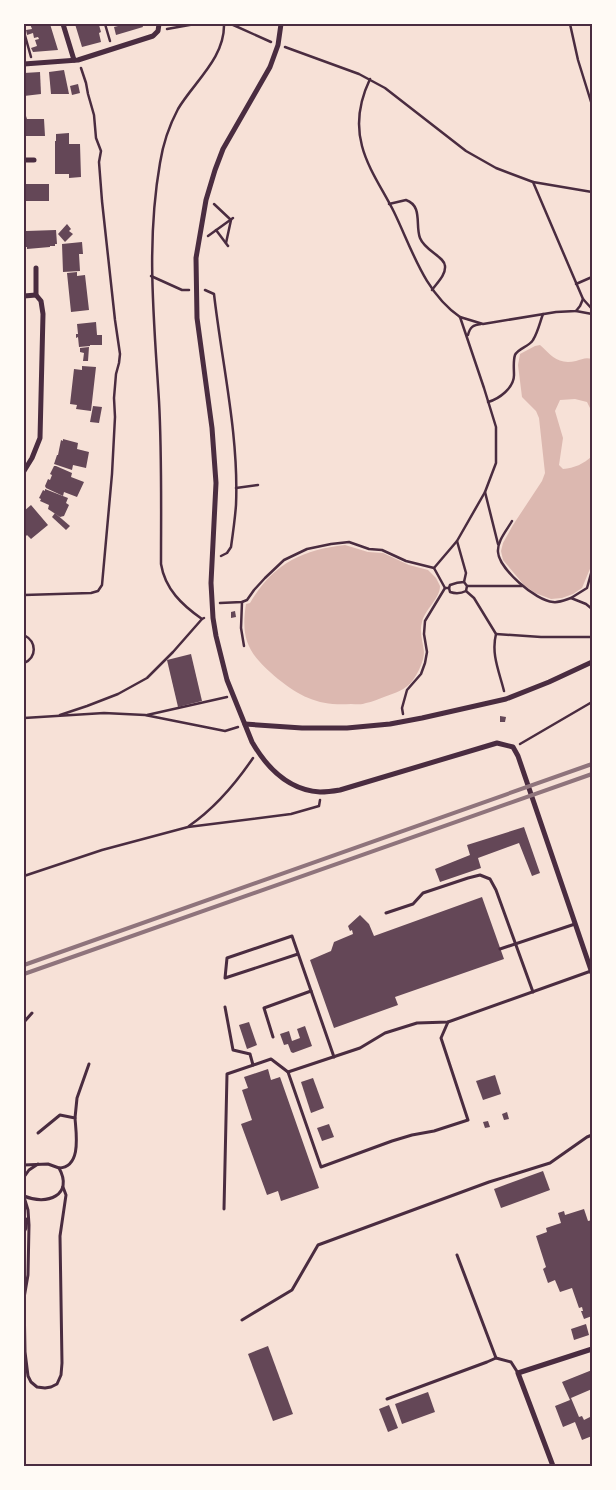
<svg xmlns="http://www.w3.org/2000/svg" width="616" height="1490" font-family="'Open Sans',sans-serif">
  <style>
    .water { fill: #dcb8b0 }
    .building { fill: #644757 }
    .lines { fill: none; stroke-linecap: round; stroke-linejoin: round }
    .path { stroke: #4a2c40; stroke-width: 2.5 }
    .service { stroke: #4a2c40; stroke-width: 3 }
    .minor { stroke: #4a2c40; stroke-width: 5 }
    .rail { stroke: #8f747c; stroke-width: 4 }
    .neatline { fill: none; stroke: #4a2c40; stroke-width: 2 }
  </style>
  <rect width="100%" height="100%" fill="#f7e1d7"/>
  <g class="water">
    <path d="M540,345C552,356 558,365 576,361C582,359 586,357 592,359V412L587,402L575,399L560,400L555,411L563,438L559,465L563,469C574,468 584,464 592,456V564L582,588L573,594L562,598L551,599L535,593L524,585L503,560L501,551L503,543L513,525L542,481L545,473L539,418L536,411L522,397L518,365L520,354L535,346Z"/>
    <path d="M345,545L368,552L383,553L409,565L428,570L436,578L440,586C440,599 425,609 422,622C419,632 423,642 424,652C424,661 418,673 413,680C406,690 395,693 384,697C378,699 372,702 366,703C362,705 356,704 351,704C320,706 302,698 278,679C250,655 240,642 246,604L250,603C273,564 301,550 345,545Z"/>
  </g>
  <g class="building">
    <path d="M30,24H50L58,50L33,52L31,48L37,46L35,40L39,39L38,37L34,38L33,33L27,35L26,30L32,29Z"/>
    <path d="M75,24L99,25L101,32L99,33L101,42L82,47Z"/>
    <path d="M117,24H142L143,27L116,35L114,27L118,26Z"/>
    <path d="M64,70L69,94H51L49,72Z"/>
    <path d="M40,72L41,94L24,96V73Z"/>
    <path d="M78,84L80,93L72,95L70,86Z"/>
    <path d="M24,116H26L27,119H44L45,136H24Z"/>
    <path d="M69,133V144H80L81,177L69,178V174H55V141H56V134Z"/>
    <rect x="25" y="184" width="24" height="17"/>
    <path d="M67,224L71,229L69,231L73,234L65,242L58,234Z"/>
    <path d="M56,230L57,244H55V246H50V247L27,249V247H24V238H26V231Z"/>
    <path d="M82,242L83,254H79L80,271L63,272L62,244Z"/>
    <path d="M77,272V276L85,275L89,310L71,312L67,273Z"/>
    <path d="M96,322L97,335H102V345H90V346L79,347L78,337L76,338V334H78L77,324Z"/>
    <path d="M89,347L88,361H83L84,353L80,352V348Z"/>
    <path d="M82,366L96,367L91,411L76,409L77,405L70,404L74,369L82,370Z"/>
    <path d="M93,406L102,407L99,423L90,422Z"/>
    <path d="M63,439L78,443L77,449L89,452L86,468L73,465L72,470L54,464L57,455H58L61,440L63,441Z"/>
    <path d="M54,466H56L72,473L71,477L84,482L77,497L64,492L63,496L46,488L45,486L48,479L50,480L52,475L50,474Z"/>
    <path d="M45,489L68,498L66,503L69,505L64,516L60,517L48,509L49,505L40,501L41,499L39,498L43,490L45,491Z"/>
    <path d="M31,505L48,525L31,539L27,535L24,538V511Z"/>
    <path d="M55,513L70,526L66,530L52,517Z"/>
    <path d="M235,611L236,617L231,618V612Z"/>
    <path d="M191,654L202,701L178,707L167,660Z"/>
    <path d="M500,716L506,717L505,722H500Z"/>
    <path d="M524,827L540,873L532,876L519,843L478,858L481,868L440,882L435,869L470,855L467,845Z"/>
    <path d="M482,897L504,959L395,997L398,1005L334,1028L310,960L331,951L334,942L353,934L352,930L350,931L348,926L360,915L369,924L374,936Z"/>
    <path d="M249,1022L257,1045L247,1049L239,1025Z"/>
    <path d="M305,1026L312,1046L293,1053L291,1052L288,1044L284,1045L280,1034L289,1031L292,1041L300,1038L297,1029Z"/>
    <path d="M268,1069L271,1080L280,1077L319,1188L281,1201L278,1191L267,1195L241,1124L252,1120L242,1090L248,1088L244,1077Z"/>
    <path d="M495,1075L501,1094L483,1100L476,1081Z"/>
    <path d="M313,1078L324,1108L311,1113L301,1082Z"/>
    <path d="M507,1112L509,1119L504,1120L502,1114Z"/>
    <path d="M488,1121L490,1127L485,1128L483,1122Z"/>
    <path d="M329,1124L334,1137L322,1141L317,1128Z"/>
    <path d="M543,1171L550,1190L501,1208L494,1189Z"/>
    <path d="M584,1209L588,1221L592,1220V1316L584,1319L581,1311H583L582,1307L579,1308L572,1288L560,1292L555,1280L548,1283L543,1269L546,1267L536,1236L547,1232L546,1228L561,1223L558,1213L564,1211L565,1215Z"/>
    <path d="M586,1324L589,1335L574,1340L571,1329Z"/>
    <path d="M268,1346L293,1414L273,1421L248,1354Z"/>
    <path d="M592,1370V1389L571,1398L579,1417L582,1416L584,1420L592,1416V1436L582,1440L575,1422L563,1427L555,1406L570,1400L562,1382Z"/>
    <path d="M428,1392L435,1412L402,1424L395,1404Z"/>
    <path d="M389,1405L398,1428L388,1432L379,1409Z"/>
  </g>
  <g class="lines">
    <g class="path">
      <path d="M105,24L110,41"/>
      <path d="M226,24H231L271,42"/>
      <path d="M570,24L578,60L592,105"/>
      <path d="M167,29L195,24"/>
      <path d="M24,32L31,57"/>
      <path d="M285,47L359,74L385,88L466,151L496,168L533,182L583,299L592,309"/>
      <path d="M370,79C360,100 356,124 362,146C368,169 383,190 394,212C412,249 424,292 460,317"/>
      <path d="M533,182L592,192"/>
      <path d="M214,204L231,220L226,243"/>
      <path d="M389,204L406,200C423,206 415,225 420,238C425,251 445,257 445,266C446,275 437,283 432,290"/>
      <path d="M216,230L228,246"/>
      <path d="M208,236L233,218"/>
      <path d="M151,276L182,290H189"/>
      <path d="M576,284L592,277"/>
      <path d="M205,290L214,294C222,364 239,435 236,505C235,519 233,533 231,547L227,553L221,556"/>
      <path d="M576,311L592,314"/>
      <path d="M468,335C470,327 473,325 481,324"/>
      <path d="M488,402C499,399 514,388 514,375C514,369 513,361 515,355C518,348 529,347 533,340C538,332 540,322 543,314"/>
      <path d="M236,488L258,485"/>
      <path d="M485,492L498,544"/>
      <path d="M512,521C507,530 497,541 498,552C499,569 536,601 553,602C559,603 565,600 571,598L586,604L592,609"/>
      <path d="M434,568L445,588H449L450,585C455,583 459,582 464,582"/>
      <path d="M467,586H522"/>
      <path d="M449,588L450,592C456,594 460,594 466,591"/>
      <path d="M24,595L91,593L98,591L102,585L112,474L115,417L114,398L116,374L119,363L120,354L115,320L102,201L99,162L101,151L96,138L94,115L88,94L86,83L81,68"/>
      <path d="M571,598L587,588L592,570"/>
      <path d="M242,602L241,628L244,646"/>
      <path d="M220,603L242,602L247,600L254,590L265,578L284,560L307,549L331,544L349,542L369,549L382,550L406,561L434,568L457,541"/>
      <path d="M204,618L202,619C182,605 165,589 161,564C161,510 162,455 159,401C154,320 146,243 160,163C163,144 169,126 178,109C194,82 225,58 224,24"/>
      <path d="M496,634L541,637H592"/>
      <path d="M24,635C37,642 37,657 24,663"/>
      <path d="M504,691C499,671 491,654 496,634L474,598L466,591L467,586L464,582L466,573L457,541L485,492L496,463V427L484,388L460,317L483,324L556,312L576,311L580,306L583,299"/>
      <path d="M24,701V718"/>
      <path d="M403,714L402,708L407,690L421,674L425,663L427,652L424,634L425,621L445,588"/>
      <path d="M60,715L87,706L118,694L147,678L173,652L202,619"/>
      <path d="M147,715L227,697"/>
      <path d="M24,718L104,713L145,715L225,731L238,727"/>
      <path d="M520,744L592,702"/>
      <path d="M189,826C215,808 236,783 253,758"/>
      <path d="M24,876L102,850L188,827L291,814L319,806L320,800"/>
    </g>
    <g class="service">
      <path d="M386,913L413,904L423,893L468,878L480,875L490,879L496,890L533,992"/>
      <path d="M500,949L575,924"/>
      <path d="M298,954L225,978L227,958L292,936L334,1057"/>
      <path d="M225,1007L233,1050L250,1054L253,1065"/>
      <path d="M24,1022L32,1013"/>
      <path d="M273,1037L264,1008L311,991"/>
      <path d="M288,1072L360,1048L385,1033L417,1023L448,1022L591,971"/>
      <path d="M75,1118L77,1098L89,1064"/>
      <path d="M38,1133L60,1115L75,1118C76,1133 82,1167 59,1168"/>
      <path d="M24,1165L48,1164L59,1168C74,1195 47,1206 24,1196"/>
      <path d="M24,1177L29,1170L38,1164"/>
      <path d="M24,1197L28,1210L29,1225L28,1275L24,1298L25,1352L28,1376L31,1382L37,1387L45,1388L51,1387L57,1384L61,1375L62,1363L60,1236L66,1195L63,1187"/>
      <path d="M224,1209L227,1074L271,1059L288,1072L321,1167L392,1141L412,1135L434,1131L468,1120L441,1038L448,1022"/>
      <path d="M24,1232L26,1228L27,1219"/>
      <path d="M457,1255L496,1358L511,1362L518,1373"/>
      <path d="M242,1320L292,1290L318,1245L489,1182L550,1163L587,1137L592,1135"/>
      <path d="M387,1399L487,1362L496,1358"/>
    </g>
    <g class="minor">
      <path d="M63,24L74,60"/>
      <path d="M281,24L278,45L270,67L223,149L215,170L206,200L196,258L197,318L212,428L216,483L211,583L213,618L216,636L227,680L252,742C267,768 288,790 320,792C326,792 334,791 340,790L497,743L513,747L518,756L592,973"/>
      <path d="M24,64L78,60L153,36L158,31L159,24"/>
      <path d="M24,160H34"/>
      <path d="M24,296L36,295"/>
      <path d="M24,471L32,458L40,438L43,314L41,301L36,295V268"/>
      <path d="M245,724L302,728H347L390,724L422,718L506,699L549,682L592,662"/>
      <path d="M553,1466L518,1373L592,1349"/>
    </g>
    <g class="rail">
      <path d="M24,965L592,764"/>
      <path d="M24,974L592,774"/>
    </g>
  </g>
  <rect width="616" height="1490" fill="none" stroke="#fffaf5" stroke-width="50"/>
  <rect x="25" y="25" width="566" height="1440" class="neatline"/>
</svg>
